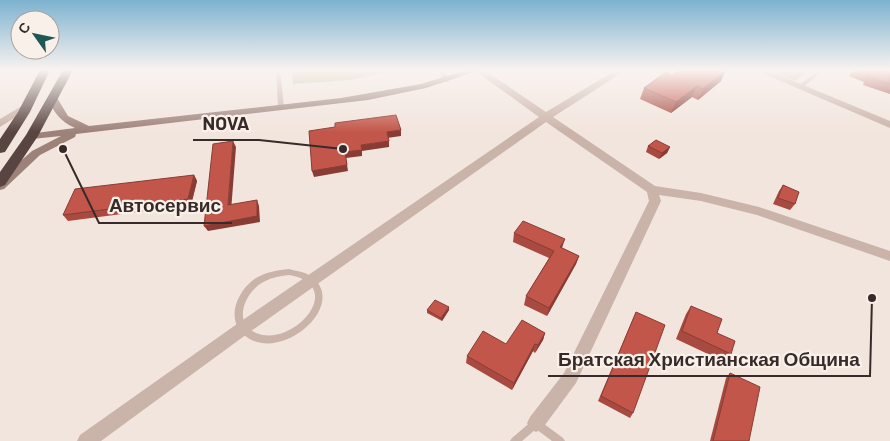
<svg xmlns="http://www.w3.org/2000/svg" width="890" height="441" font-family="Barlow,sans-serif">
  <style>
    .green { fill: #bac09d }
    .lines { fill: none; stroke-linecap: round; stroke-linejoin: round }
    .lane { fill: #cab3a9; fill-rule: evenodd }
    .street { fill: #cab3a9; fill-rule: evenodd }
    .secondary { fill: #9d827a; fill-rule: evenodd }
    .highway { fill: #584440; fill-rule: evenodd }
    .wall { fill: #a84a40 }
    .shaded-wall { fill: #883c34 }
    .building { fill: #c3564a; stroke: #883c34 }
    .leader { fill: none; stroke: #372b29; stroke-width: 2 }
    .callout-dot { fill: #372b29; stroke: #f9f0e9; stroke-width: 2 }
    .callout-label { font-size: 19px; text-anchor: middle; font-weight: bold; fill: #372b29; stroke: #f9f0e9; stroke-width: 4.5; stroke-linejoin: round; paint-order: stroke }
  </style>
  <rect width="100%" height="100%" fill="#f2e5dd"/>
  <g class="green">
    <path d="M292,70H395L350,80L293,84Z"/>
    <path d="M768,70H809L795,81Z"/>
  </g>
  <g class="lines">
    <g class="lane">
      <path d="M276,70H280L284,108L281,110L278,108Z"/>
      <path d="M439,70H444L449,81L448,82H444Z"/>
      <path d="M819,70H824L802,88H798V86Z"/>
      <path d="M289,269C296,271 305,272 311,276C351,306 277,367 243,334C225,317 239,289 256,278C266,272 278,270 289,269ZM289,275C294,276 300,277 304,280C337,298 289,347 256,333C233,323 244,295 260,284C269,278 279,276 289,275Z"/>
      <path d="M536,418L563,438L565,441H552L536,429L522,441H510L512,438L533,420Z"/>
    </g>
    <g class="street">
      <path d="M474,70H484L546,112L616,70H626L553,117L655,186L701,193L759,207L890,251V261L757,215L701,201L659,195L661,201L576,383L542,429L536,432L530,429L527,423L530,417L564,373L649,201L647,192L546,122L247,334L101,441H77L80,435L237,324L539,117Z"/>
      <path d="M755,70H767L890,121V128Z"/>
      <path d="M27,103L30,104V108L0,127V119Z"/>
    </g>
    <path class="secondary" d="M467,70H480L426,88L368,100L76,134L75,137L40,155L4,189L0,190V179L32,151L61,136L32,139L28,138L27,136L28,134L75,128C61,122 53,112 48,98L50,96H56L68,116L89,126L341,98L421,84Z"/>
    <g class="highway">
      <path d="M40,70H50L30,112L5,152L0,153V139L18,112Z"/>
      <path d="M63,70H73L38,136L5,185L0,187V172L26,135Z"/>
    </g>
  </g>
  <g class="wall">
    <path d="M853,70H890V94L863,85L864,82L849,76Z"/>
    <path d="M672,75L721,81L698,100L692,97L671,113L640,99L644,88Z"/>
    <path d="M648,146L670,147L667,153L659,159L646,152Z"/>
    <path d="M194,175L197,181L191,205L68,221L63,215Z"/>
    <path d="M783,185L795,204L790,210L773,204L779,191Z"/>
    <path d="M514,233L562,248L579,256L576,264L547,316L524,305L526,296L549,258L513,242Z"/>
    <path d="M691,306L717,333L731,354L725,362L676,339L686,314Z"/>
    <path d="M427,310H449L442,321L427,313Z"/>
    <path d="M636,312L633,413L630,418L598,401Z"/>
    <path d="M545,333L543,340L535,353L533,351L512,390L466,363L467,356Z"/>
    <path d="M730,373L749,441H710L726,378Z"/>
  </g>
  <g class="shaded-wall">
    <path d="M726,70L721,81L698,100L703,89Z"/>
    <path d="M697,86L692,97L671,113L676,102Z"/>
    <path d="M401,130V136L387,138V132Z"/>
    <path d="M233,141L236,147L231,211L228,205Z"/>
    <path d="M389,141V147L362,151V156L346,158L348,171L314,177L312,171L345,152L361,145Z"/>
    <path d="M670,147L667,153L659,159L662,153Z"/>
    <path d="M194,175L197,181L191,205L188,199Z"/>
    <path d="M257,200L259,206L260,222L208,231L204,226Z"/>
    <path d="M565,239L562,248L557,256L560,247Z"/>
    <path d="M579,256L576,264L547,316L549,308Z"/>
    <path d="M449,307V310L442,321L441,318Z"/>
    <path d="M545,333L543,340L535,353L538,345Z"/>
    <path d="M535,344L533,351L512,390L514,383Z"/>
  </g>
  <g class="building">
    <path d="M679,70H726L703,89L697,86L676,102L644,88L666,72L672,75Z"/>
    <path d="M861,70H890V84L868,76L871,74Z"/>
    <path d="M396,115L401,130L387,132L389,141L361,145L362,150L345,152L347,165L312,171L309,131L335,127V123Z"/>
    <path d="M656,140L670,147L662,153L648,146Z"/>
    <path d="M233,141L228,205L257,200V216L204,226L213,144Z"/>
    <path d="M194,175L188,199L63,215L75,189Z"/>
    <path d="M783,185L799,192L795,204L778,198Z"/>
    <path d="M523,221L565,239L560,247L579,256L549,308L526,296L554,251L514,233Z"/>
    <path d="M435,300L449,307L441,318L427,310Z"/>
    <path d="M691,306L722,319L717,333L735,341L731,354L682,331Z"/>
    <path d="M636,312L665,325L633,413L601,396Z"/>
    <path d="M522,320L545,333L538,345L535,344L514,383L467,356L483,331L506,344Z"/>
    <path d="M730,373L760,387L749,441H713Z"/>
  </g>
  <linearGradient id="sky" x2="0" y2="1"><stop stop-color="#7db2cf"/><stop offset="0.53" stop-color="#f9f3f0"/><stop offset="1" stop-color="#f9f3f0" stop-opacity="0"/></linearGradient>
  <rect width="890" height="132" fill="url(#sky)"/>
  <path class="leader" d="M343 149L259 140H193M63 149L99 223H232M872 298L870 376H548"/>
  <g class="callout-dot">
    <circle cx="343" cy="149" r="5"/>
    <circle cx="63" cy="149" r="5"/>
    <circle cx="872" cy="298" r="5"/>
  </g>
  <g class="callout-label">
    <text x="226" y="130">NOVA</text>
    <text x="165" y="212">Автосервис</text>
    <text x="709" y="366">Братская Христианская Община</text>
  </g>
  <g transform="translate(35 35) rotate(303)"><circle r="24" fill="#f9f0e9" stroke="#aba19c"/>
  <path d="M0-4L9 19L0 12L-9 19Z" fill="#1f5753"/>
  <text y="-8" font-size="14" font-weight="bold" text-anchor="middle" fill="#372b29">С</text>
  </g>
</svg>
